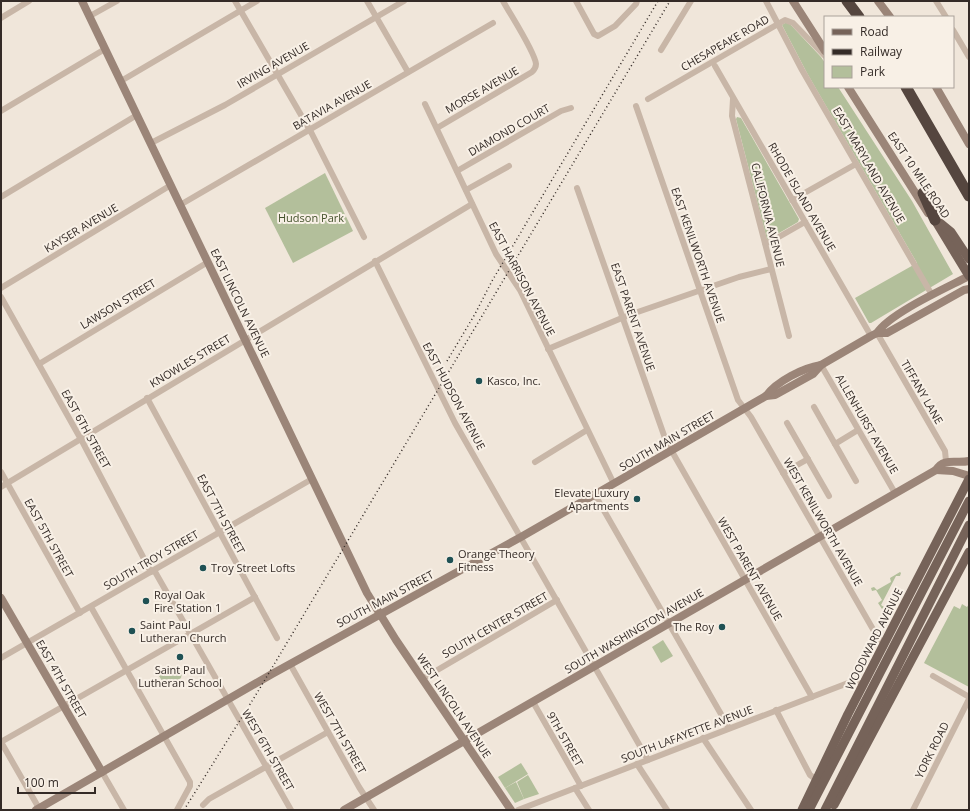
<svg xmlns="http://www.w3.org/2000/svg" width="970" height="811" font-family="'Open Sans',sans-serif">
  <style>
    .green { fill: #b3bf9b }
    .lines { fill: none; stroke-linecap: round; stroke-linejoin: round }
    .street { stroke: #c8b6a7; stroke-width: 6 }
    .secondary { stroke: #9b8578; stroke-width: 8 }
    .primary { stroke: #766359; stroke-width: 9 }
    .highway { stroke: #55463f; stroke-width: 11 }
    .rail { stroke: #342b27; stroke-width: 1.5; stroke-dasharray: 1 3; stroke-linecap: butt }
    .poi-dot { fill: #1f5154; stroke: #f8f0e6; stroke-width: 1.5 }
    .labels { text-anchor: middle; stroke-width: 4; stroke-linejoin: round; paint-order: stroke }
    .street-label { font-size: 11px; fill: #342b27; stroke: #f8f0e6 }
    .park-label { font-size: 11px; fill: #44522c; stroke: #f8f0e6 }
    .poi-label { font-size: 11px; fill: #342b27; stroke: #f8f0e6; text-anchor: start }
  </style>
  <rect width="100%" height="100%" fill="#f0e6da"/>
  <g class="green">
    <path d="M785,23H789L821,57L825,63V87H838L912,201L953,274L871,323H869L855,298L917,263L807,73L782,25Z"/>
    <path d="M737,117L741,118L799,219L798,222L767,240L736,119Z"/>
    <path d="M325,173L353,231L293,263L265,208Z"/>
    <path d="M900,572L901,573L900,576H896L881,605L884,607L882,609L878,603L882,600L876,590L872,591L871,588L874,587L877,590L891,582L890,578Z"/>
    <path d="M962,604L967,607L969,604V687L924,663L954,606L960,609Z"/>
    <path d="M663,640L673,656L661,663L652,647Z"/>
    <path d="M178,666L182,673L181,678L166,687L159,676Z"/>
    <path d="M521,763L528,774L505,788L498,777Z"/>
    <path d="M528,775L539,794L524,799L517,782Z"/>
    <path d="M516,782L524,799L515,803L505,788Z"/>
  </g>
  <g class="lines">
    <g class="street">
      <path d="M235,1L312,134L364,237"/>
      <path d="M367,1L408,72"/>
      <path d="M576,1L594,34L598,36L615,26L636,4L637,1"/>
      <path d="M766,1L802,70L932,295"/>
      <path d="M936,1L946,17"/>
      <path d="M90,16L117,1"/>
      <path d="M1,18L29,1"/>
      <path d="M953,30L969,57"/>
      <path d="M661,50L691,1"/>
      <path d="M715,66L871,336"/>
      <path d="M121,81L257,1"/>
      <path d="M648,99L785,20L793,23L825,56"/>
      <path d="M733,99L732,116L789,336"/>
      <path d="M425,104L496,254L520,290L614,484"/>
      <path d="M636,106L738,400L751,417L874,631L884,645"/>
      <path d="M1,111L105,49"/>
      <path d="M437,128L532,72C534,70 536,67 536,64C535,52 510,14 503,1"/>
      <path d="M151,143L225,105L404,1"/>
      <path d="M457,171L561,111L571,108"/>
      <path d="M577,188L666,441L812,697"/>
      <path d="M466,190L509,166"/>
      <path d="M1,197L137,115"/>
      <path d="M792,200L856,164"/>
      <path d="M180,205L493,23"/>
      <path d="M765,243L770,242L805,222"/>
      <path d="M375,261L455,423L648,760"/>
      <path d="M1,288L171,185"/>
      <path d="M1,297L83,443L151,572"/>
      <path d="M877,333L945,451L946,461"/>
      <path d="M548,349L629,315L739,277L771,269"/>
      <path d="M39,364L208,262"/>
      <path d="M821,365L895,493"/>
      <path d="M147,398L277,638"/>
      <path d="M814,407L856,481"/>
      <path d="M787,423L829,496"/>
      <path d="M835,444L858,430"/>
      <path d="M535,462L587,430"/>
      <path d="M1,472L80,613"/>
      <path d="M783,473L808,459"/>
      <path d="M1,487L472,204"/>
      <path d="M595,495L729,728"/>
      <path d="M154,570L291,810"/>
      <path d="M91,607L190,782V786L177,810"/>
      <path d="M1,658L312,479"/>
      <path d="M290,664L359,787L374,810"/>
      <path d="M933,676L969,697"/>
      <path d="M422,679L557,600"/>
      <path d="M533,702L581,786"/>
      <path d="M776,710L810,775L817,780"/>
      <path d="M703,738L751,810"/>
      <path d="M1,742L255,597"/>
      <path d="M1,742L40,810"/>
      <path d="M637,764L667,810"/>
      <path d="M102,772L124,810"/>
      <path d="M575,788L589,810"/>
      <path d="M203,805L209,799L328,732"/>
      <path d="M518,810L848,683L857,682L864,685"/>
      <path d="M913,810L969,699"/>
    </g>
    <g class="secondary">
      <path d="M82,1L367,593L396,640L511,810"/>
      <path d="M793,1L825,51"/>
      <path d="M878,1L890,17"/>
      <path d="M848,87L928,213"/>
      <path d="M936,87L969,144"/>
      <path d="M877,333C890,313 946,288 969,276"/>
      <path d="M766,396L775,395L813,374L821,365L871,336L877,333H887L964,290L969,289"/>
      <path d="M936,470L953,471L969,476"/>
      <path d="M1,598L102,772"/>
      <path d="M36,810L272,674L521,537L766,396C777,381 803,368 821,365"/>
      <path d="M344,810L936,470C944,457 956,464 969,461"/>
    </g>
    <g class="primary">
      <path d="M935,220L969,276"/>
      <path d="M940,223L951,232L969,259"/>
      <path d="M834,805L969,552"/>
      <path d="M802,810L848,714L969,479"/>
      <path d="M809,810L969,501"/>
      <path d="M825,810L969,525"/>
    </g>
    <g class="highway">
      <path d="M847,1L859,17"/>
      <path d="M906,87L969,196"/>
      <path d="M923,193L935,220"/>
    </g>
    <g class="rail">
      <path d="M447,361L475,314L492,281L658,1"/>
      <path d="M184,810L257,693L670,1"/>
    </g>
  </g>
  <g class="poi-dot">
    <circle cx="479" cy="381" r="4"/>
    <circle cx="637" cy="499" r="4"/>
    <circle cx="450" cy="560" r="4"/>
    <circle cx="203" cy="568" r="4"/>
    <circle cx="146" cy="601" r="4"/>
    <circle cx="722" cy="627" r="4"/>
    <circle cx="132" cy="631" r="4"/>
    <circle cx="180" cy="657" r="4"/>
  </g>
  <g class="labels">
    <g class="street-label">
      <text transform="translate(725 43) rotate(-30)" y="4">CHESAPEAKE ROAD</text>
      <text transform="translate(273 65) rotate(-30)" y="4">IRVING AVENUE</text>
      <text transform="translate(482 90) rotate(-30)" y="4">MORSE AVENUE</text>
      <text transform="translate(332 105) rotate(-30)" y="4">BATAVIA AVENUE</text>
      <text transform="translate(509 130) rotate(-30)" y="4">DIAMOND COURT</text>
      <text transform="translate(869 165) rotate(60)" y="4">EAST MARYLAND AVENUE</text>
      <text transform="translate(919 175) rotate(56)" y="4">EAST 10 MILE ROAD</text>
      <text transform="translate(802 197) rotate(60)" y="4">RHODE ISLAND AVENUE</text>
      <text transform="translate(768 215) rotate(76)" y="4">CALIFORNIA AVENUE</text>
      <text transform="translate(81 228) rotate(-31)" y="4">KAYSER AVENUE</text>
      <text transform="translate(698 255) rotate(71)" y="4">EAST KENILWORTH AVENUE</text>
      <text transform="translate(522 279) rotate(62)" y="4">EAST HARRISON AVENUE</text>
      <text transform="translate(240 303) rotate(64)" y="4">EAST LINCOLN AVENUE</text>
      <text transform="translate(118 304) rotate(-31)" y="4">LAWSON STREET</text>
      <text transform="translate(633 317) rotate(71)" y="4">EAST PARENT AVENUE</text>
      <text transform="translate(190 361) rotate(-31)" y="4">KNOWLES STREET</text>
      <text transform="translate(922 392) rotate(60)" y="4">TIFFANY LANE</text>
      <text transform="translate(454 396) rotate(62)" y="4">EAST HUDSON AVENUE</text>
      <text transform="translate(867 424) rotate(60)" y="4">ALLENHURST AVENUE</text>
      <text transform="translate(86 429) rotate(61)" y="4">EAST 6TH STREET</text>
      <text transform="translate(667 441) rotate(-30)" y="4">SOUTH MAIN STREET</text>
      <text transform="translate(221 514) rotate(62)" y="4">EAST 7TH STREET</text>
      <text transform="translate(823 522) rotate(60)" y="4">WEST KENILWORTH AVENUE</text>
      <text transform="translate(49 538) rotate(61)" y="4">EAST 5TH STREET</text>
      <text transform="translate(151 560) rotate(-30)" y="4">SOUTH TROY STREET</text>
      <text transform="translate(750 569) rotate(60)" y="4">WEST PARENT AVENUE</text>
      <text transform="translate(385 599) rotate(-28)" y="4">SOUTH MAIN STREET</text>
      <text transform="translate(495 625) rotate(-30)" y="4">SOUTH CENTER STREET</text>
      <text transform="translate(634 631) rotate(-30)" y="4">SOUTH WASHINGTON AVENUE</text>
      <text transform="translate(874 639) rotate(-63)" y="4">WOODWARD AVENUE</text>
      <text transform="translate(61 679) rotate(60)" y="4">EAST 4TH STREET</text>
      <text transform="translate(454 706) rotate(56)" y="4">WEST LINCOLN AVENUE</text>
      <text transform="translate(340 733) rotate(60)" y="4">WEST 7TH STREET</text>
      <text transform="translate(687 734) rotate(-21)" y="4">SOUTH LAFAYETTE AVENUE</text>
      <text transform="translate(565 739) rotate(60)" y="4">9TH STREET</text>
      <text transform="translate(268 750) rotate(60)" y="4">WEST 6TH STREET</text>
      <text transform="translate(932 750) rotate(-63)" y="4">YORK ROAD</text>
    </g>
    <g class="park-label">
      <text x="311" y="222">Hudson Park</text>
    </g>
    <g class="poi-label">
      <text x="487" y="385">Kasco, Inc.</text>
      <text x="629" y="497" text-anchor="end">Elevate Luxury<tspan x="629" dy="13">Apartments</tspan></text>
      <text x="458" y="558">Orange Theory<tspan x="458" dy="13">Fitness</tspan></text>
      <text x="211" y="572">Troy Street Lofts</text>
      <text x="154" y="599">Royal Oak<tspan x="154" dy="13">Fire Station 1</tspan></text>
      <text x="140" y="629">Saint Paul<tspan x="140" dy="13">Lutheran Church</tspan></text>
      <text x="714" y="631" text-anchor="end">The Roy</text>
      <text x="180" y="674" text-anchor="middle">Saint Paul<tspan x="180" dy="13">Lutheran School</tspan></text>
    </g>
  </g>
  <rect width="970" height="811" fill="none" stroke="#342b27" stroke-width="4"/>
  <rect x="824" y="16" width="130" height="72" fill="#f8f0e6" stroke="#aaa19a"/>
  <rect x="832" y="29" width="20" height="6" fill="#766359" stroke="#aaa19a"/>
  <text x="860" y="36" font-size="12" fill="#342b27">Road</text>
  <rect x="832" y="49" width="20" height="6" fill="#342b27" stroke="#aaa19a"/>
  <text x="860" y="56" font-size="12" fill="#342b27">Railway</text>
  <rect x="832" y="66" width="20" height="12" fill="#b3bf9b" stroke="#aaa19a"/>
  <text x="860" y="76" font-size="12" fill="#342b27">Park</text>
  <path d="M18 787v6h77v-6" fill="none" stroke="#342b27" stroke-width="2"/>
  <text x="24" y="787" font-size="12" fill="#342b27" stroke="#f8f0e6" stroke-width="3" paint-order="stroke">100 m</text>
</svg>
